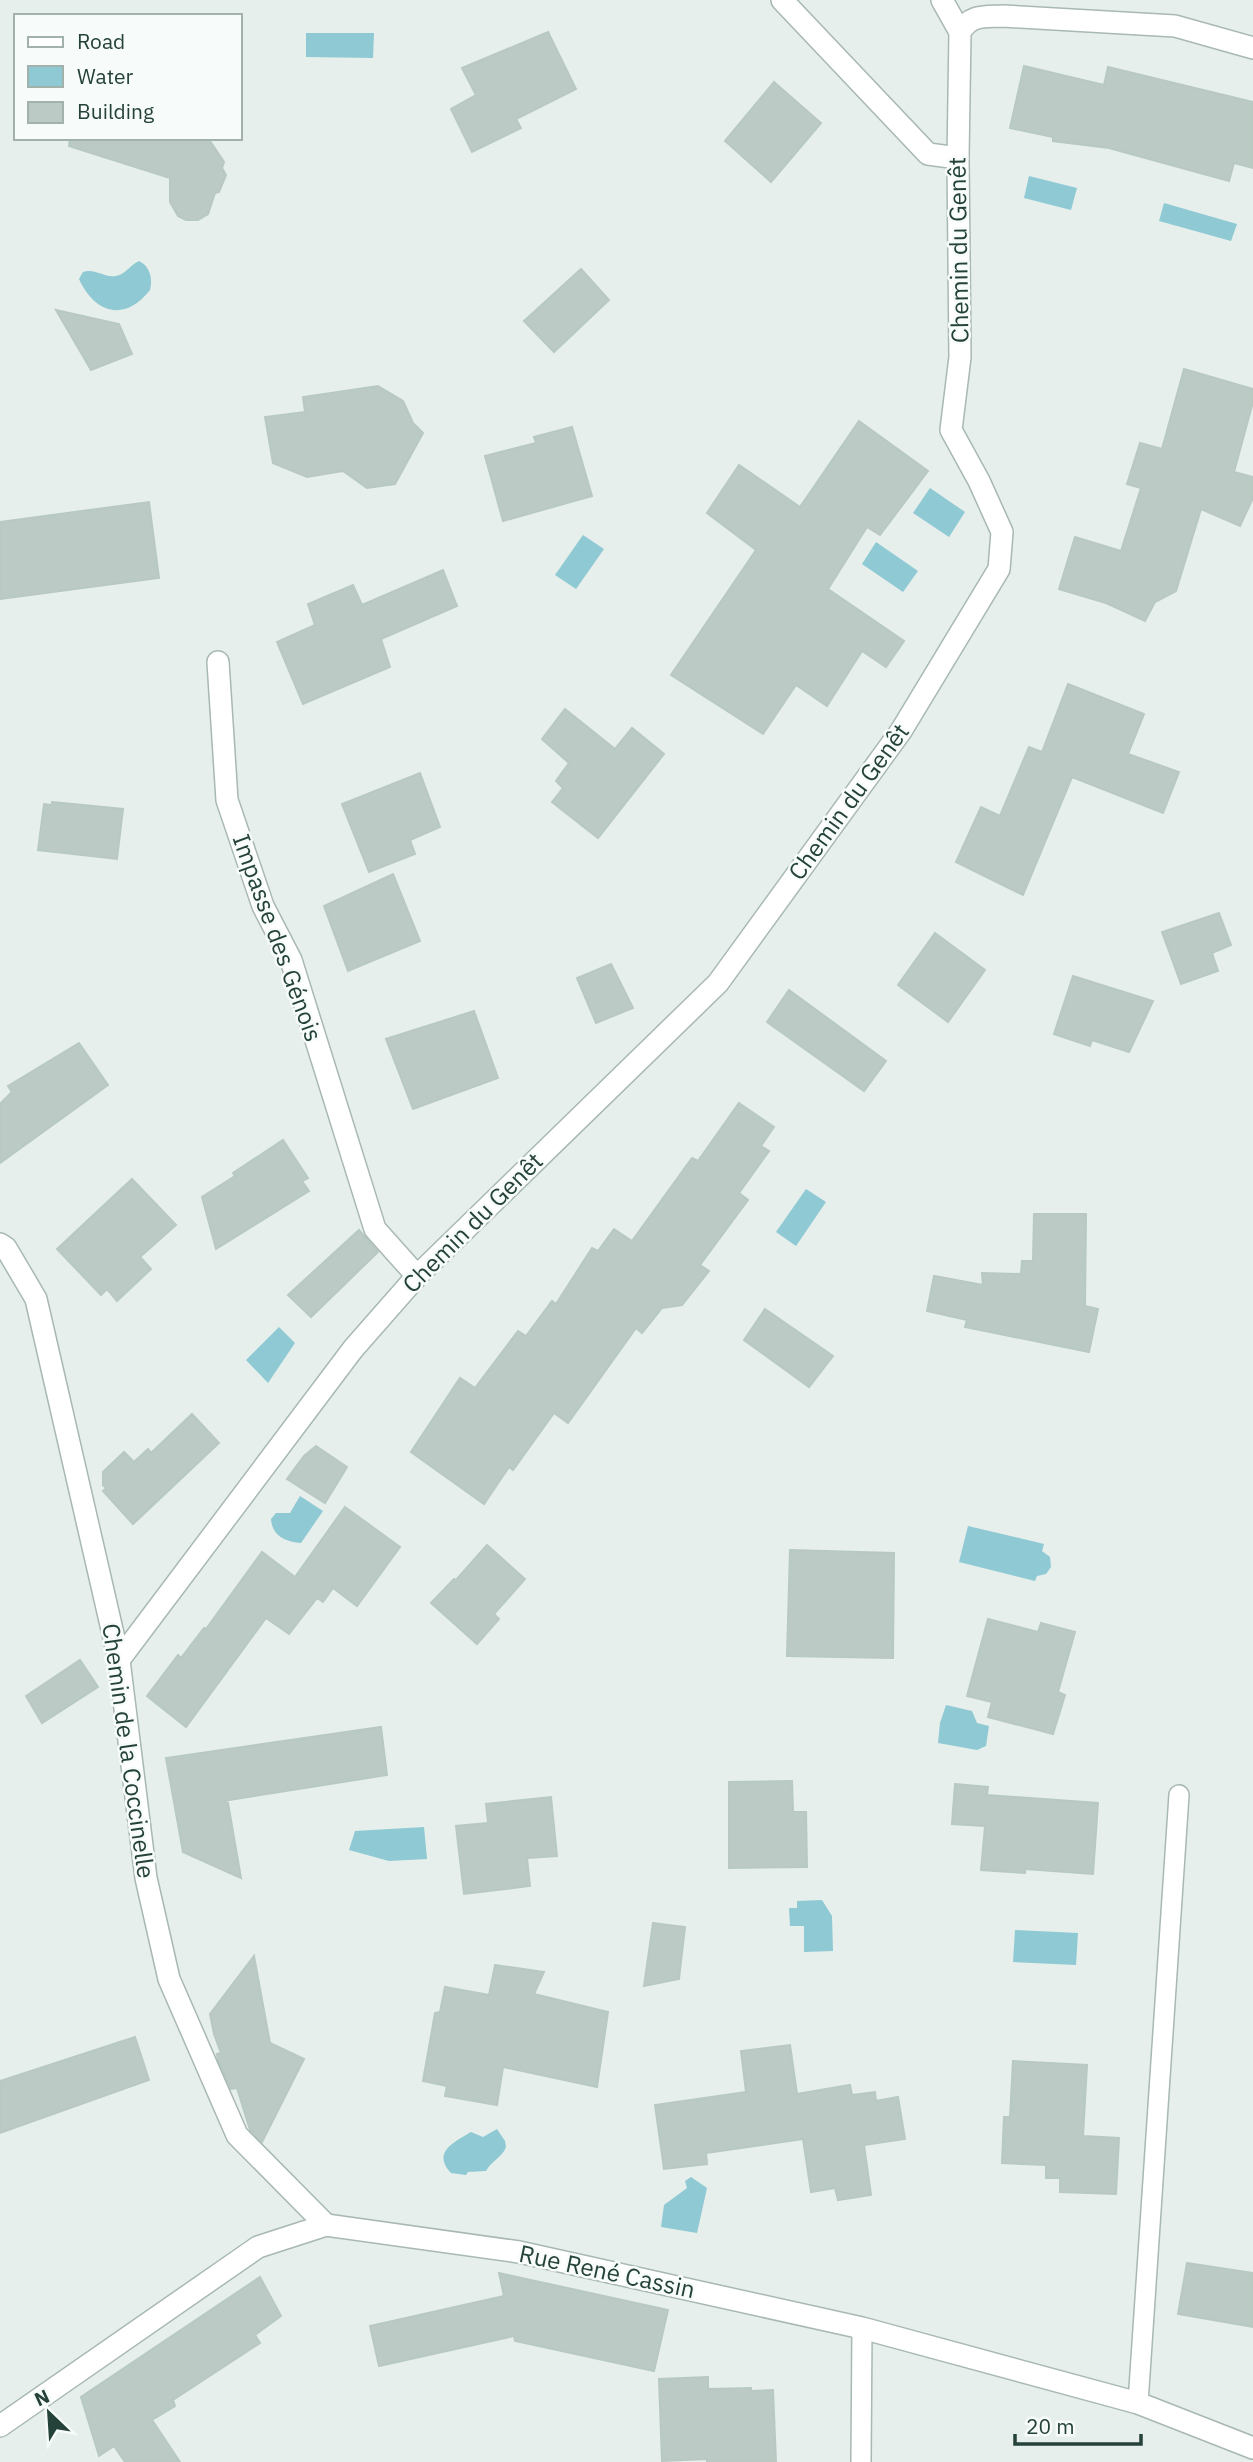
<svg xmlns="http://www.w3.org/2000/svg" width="1253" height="2462" font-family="'IBM Plex Sans',sans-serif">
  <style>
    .water { fill: #8ec9d4 }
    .building { fill: #bbcac4; stroke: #b8c9c2; stroke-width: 2 }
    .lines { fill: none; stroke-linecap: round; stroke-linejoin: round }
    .lane-casing { stroke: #a8b8b2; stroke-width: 22 }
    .street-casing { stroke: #a8b8b2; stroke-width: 24 }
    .lane { stroke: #fff; stroke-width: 19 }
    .street { stroke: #fff; stroke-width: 21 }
    .labels { text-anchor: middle; stroke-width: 5; stroke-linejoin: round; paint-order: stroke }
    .street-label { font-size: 24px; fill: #24423a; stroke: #f7fbf9 }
  </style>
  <rect width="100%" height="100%" fill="#e6efeb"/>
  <g class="water">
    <path d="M306,33H374L373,58L306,57Z"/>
    <path d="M1029,176L1077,188L1071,210L1024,198Z"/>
    <path d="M1164,203L1237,224L1231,241L1159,221Z"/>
    <path d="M139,261C150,266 153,279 150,290C125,322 95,314 79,279L83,272C95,268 104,278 116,276C126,274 130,265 139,261Z"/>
    <path d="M930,488L965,512L949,537L913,513Z"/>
    <path d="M583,535L604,549L576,589L555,575Z"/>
    <path d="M876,542L918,571L903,592L862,564Z"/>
    <path d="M806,1189L826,1202L796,1246L776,1232Z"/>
    <path d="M279,1327L295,1343L268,1383L246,1360Z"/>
    <path d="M300,1496L323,1511L301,1543C286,1542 272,1536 271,1519L276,1513H290Z"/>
    <path d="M968,1526L1044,1544L1042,1551L1050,1557L1051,1567L1046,1574L1037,1576L1035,1581L959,1562Z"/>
    <path d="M946,1705L972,1711L977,1723L989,1726L986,1746L977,1750L938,1743L940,1723Z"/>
    <path d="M424,1827L427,1859L389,1861L349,1850L355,1831Z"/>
    <path d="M822,1900L832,1916L833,1951L804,1952V1926H790L789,1908H797V1901Z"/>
    <path d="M1015,1930L1078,1933L1076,1965L1013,1962Z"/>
    <path d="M497,2129L505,2141L506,2147C502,2158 492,2160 486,2171L468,2172L466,2175L451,2173C432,2152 453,2143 471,2132L483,2137Z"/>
    <path d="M691,2177L707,2188L697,2233L661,2227L664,2205L687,2188L685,2181Z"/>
  </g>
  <g class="building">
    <path d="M548,32L576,89L516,119L521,128L472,152L451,109L476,95L462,68Z"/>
    <path d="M1024,66L1104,85L1108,67L1253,102V168L1234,163L1229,181L1109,148L1053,141V137L1010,128Z"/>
    <path d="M774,82L821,123L771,182L725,141Z"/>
    <path d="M70,138H208L224,162L222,168L226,175L219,192L215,193L208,214L198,220H186L178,216L170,202V178L69,146Z"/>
    <path d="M581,269L609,300L554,352L524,321Z"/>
    <path d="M56,310L119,324L132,354L91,370Z"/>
    <path d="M1184,369L1253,389V402L1234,472L1253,477V498L1240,526L1201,509L1176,591L1155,602L1145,621L1106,603L1059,589L1075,537L1121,551L1141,488L1127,484L1140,443L1162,449Z"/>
    <path d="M378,386L403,401L413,423L423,433L395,484L367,488L343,471L307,477L273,463L265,417L305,412L303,397Z"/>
    <path d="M859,421L928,471L880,535L867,527L828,589L904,641L886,667L862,651L827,706L796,685L763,734L671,675L756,550L707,513L739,465L800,507Z"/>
    <path d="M572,427L592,496L503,521L485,456L536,443L534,437Z"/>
    <path d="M149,502L159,578L0,599V522Z"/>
    <path d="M443,570L457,606L381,639L390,667L303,704L277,642L315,625L308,604L353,585L362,605Z"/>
    <path d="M1068,684L1144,714L1128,754L1179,772L1163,813L1072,777L1023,895L956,862L981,807L1000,816L1029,747L1042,752Z"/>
    <path d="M565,709L615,749L632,728L664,754L598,838L552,802L563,788L556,781L569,763L542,739Z"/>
    <path d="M420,773L440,827L410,840L415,854L369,872L342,804Z"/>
    <path d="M52,802L123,809L117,859L38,850L44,804L52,805Z"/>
    <path d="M393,874L420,941L348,971L324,906Z"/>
    <path d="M1219,913L1231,945L1212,953L1218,971L1181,984L1162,932Z"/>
    <path d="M935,933L985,970L948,1022L898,985Z"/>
    <path d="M611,964L633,1008L596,1023L577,978Z"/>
    <path d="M1073,976L1153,1001L1129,1052L1092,1040L1090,1046L1054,1034Z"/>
    <path d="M789,990L886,1061L864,1091L767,1022Z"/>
    <path d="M474,1011L498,1078L413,1109L386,1039Z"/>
    <path d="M79,1043L108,1085L0,1163V1104L12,1092L8,1086Z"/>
    <path d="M739,1103L774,1127L761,1146L769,1151L739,1193L748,1200L700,1265L709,1271L682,1305L662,1308L642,1333L636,1328L568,1423L554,1413L513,1470L509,1467L484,1504L411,1452L460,1378L475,1388L518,1331L526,1336L552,1301L556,1304L592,1248L598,1251L614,1229L632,1241L692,1158L698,1161Z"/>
    <path d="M283,1140L308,1178L302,1181L309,1191L216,1249L202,1197L235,1176L233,1173Z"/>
    <path d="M132,1179L176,1225L140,1257L151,1269L117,1301L107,1289L101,1295L57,1249Z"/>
    <path d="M1034,1214H1086L1085,1306L1098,1309L1089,1352L965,1327L967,1320L927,1311L934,1276L983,1285L982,1273L1021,1274L1022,1261H1033Z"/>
    <path d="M359,1230L378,1252L311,1317L288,1295Z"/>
    <path d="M765,1309L833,1356L809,1387L744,1340Z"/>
    <path d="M192,1414L219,1443L133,1524L103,1491L106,1488L103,1485V1472L124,1452L134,1462L148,1449L151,1453Z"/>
    <path d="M316,1446L347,1467L325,1503L287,1479L304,1456Z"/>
    <path d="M345,1507L400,1547L357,1606L333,1588L323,1602L317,1598L289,1634L266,1618L186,1727L147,1696L178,1655L181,1658L204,1628L206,1629L262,1552L295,1577Z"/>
    <path d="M487,1545L525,1579L494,1614L499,1619L477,1644L431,1603L454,1579L456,1580Z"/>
    <path d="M790,1550L894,1553L893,1658L787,1656Z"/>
    <path d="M988,1619L1038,1632L1041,1623L1075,1632L1058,1692L1065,1695L1053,1734L988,1717L992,1702L967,1696Z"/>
    <path d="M80,1660L98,1687L42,1723L26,1696Z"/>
    <path d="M381,1727L387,1775L223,1801L228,1803L241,1878L183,1852L166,1758Z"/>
    <path d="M792,1781L793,1812H806L807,1867L729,1868V1782Z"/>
    <path d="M955,1784L988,1787L987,1795L1098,1803L1093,1874L1025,1869V1873L981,1870L985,1826L952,1824Z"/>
    <path d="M551,1797L557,1856L527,1858L530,1886L464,1894L456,1826L488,1823L486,1804Z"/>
    <path d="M653,1923L685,1927L679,1979L644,1986Z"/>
    <path d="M254,1956L270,2043L304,2059L262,2142L250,2130L237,2088L231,2089L218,2060L217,2054L221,2053L214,2034L210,2014Z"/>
    <path d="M495,1965L544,1972L534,1994L608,2012L597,2087L503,2067L497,2105L445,2096L447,2086L423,2081L435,2013L440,2012L445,1987L489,1995Z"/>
    <path d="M135,2037L149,2080L0,2133V2081Z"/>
    <path d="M790,2045L797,2094L850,2085L852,2095L875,2092L876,2101L898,2097L905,2139L864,2145L871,2195L838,2200L835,2188L811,2192L803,2139L706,2153L707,2164L664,2169L655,2105L746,2092L741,2051Z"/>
    <path d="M1013,2061L1087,2065L1083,2136L1119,2138L1116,2194L1060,2192V2178H1046V2165L1002,2163L1004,2117H1010Z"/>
    <path d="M1187,2263L1253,2273V2327L1178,2314Z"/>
    <path d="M499,2273L668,2310L654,2371L515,2341L514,2336L379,2366L370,2326L504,2296Z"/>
    <path d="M260,2277L281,2316L255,2335L260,2343L173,2400L175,2406L152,2420L180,2462H125L114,2446L99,2456L81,2397Z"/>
    <path d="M708,2377V2389L751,2388V2391L773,2390L776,2462H707V2459L662,2461L659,2379Z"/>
  </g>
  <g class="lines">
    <g class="lane-casing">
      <g id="lane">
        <path d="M1138,2403L1179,1795"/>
        <path d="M861,2462L862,2328"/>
      </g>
    </g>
    <g class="street-casing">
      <g id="street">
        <path d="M782,0L928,154L958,158"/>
        <path d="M942,0L960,32"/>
        <path d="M218,662L227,800L263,906L291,960L375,1229L417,1276"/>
        <path d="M0,1244L6,1248L36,1299L119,1660L146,1878L169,1979L237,2135L326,2225"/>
        <path d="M119,1660L353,1349L417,1276L718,983L901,731L999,569L1002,532L979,481L951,430L960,357L958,158L960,32C971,14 984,17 1003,16L1175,26L1253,48"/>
        <path d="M0,2426L258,2247L326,2225L519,2252L862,2328L1138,2403L1253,2448"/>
      </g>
    </g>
    <use href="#lane" class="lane"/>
    <use href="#street" class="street"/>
  </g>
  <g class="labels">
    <g class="street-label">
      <text transform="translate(959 250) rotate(-91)" y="8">Chemin du Genêt</text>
      <text transform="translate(849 802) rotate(-54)" y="8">Chemin du Genêt</text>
      <text transform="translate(277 938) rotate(70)" y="8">Impasse des Génois</text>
      <text transform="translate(473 1223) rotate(-45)" y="8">Chemin du Genêt</text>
      <text transform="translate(128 1751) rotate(82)" y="8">Chemin de la Coccinelle</text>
      <text transform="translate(607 2272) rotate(12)" y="8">Rue René Cassin</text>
    </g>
  </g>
  <rect x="14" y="14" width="228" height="126" fill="#f7fbf9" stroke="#a3b1ad" stroke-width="2"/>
  <rect x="28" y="37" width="35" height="10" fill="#ffffff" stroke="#a3b1ad" stroke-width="2"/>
  <text x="77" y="49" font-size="21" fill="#24423a">Road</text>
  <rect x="28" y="66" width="35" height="21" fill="#8ec9d4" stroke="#a3b1ad" stroke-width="2"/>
  <text x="77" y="84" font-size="21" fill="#24423a">Water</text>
  <rect x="28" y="102" width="35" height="21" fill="#bbcac4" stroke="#a3b1ad" stroke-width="2"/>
  <text x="77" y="119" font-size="21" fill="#24423a">Building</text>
  <g transform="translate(49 2413) rotate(335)" stroke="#f7fbf9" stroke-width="5" paint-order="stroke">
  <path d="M0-5L12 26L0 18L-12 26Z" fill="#24423a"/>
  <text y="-10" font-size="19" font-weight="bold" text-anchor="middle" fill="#24423a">N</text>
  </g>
  <path d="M1015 2434v10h126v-10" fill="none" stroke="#24423a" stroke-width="3.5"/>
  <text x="1026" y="2434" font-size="21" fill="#24423a" stroke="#f7fbf9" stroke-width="5" paint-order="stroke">20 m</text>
</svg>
